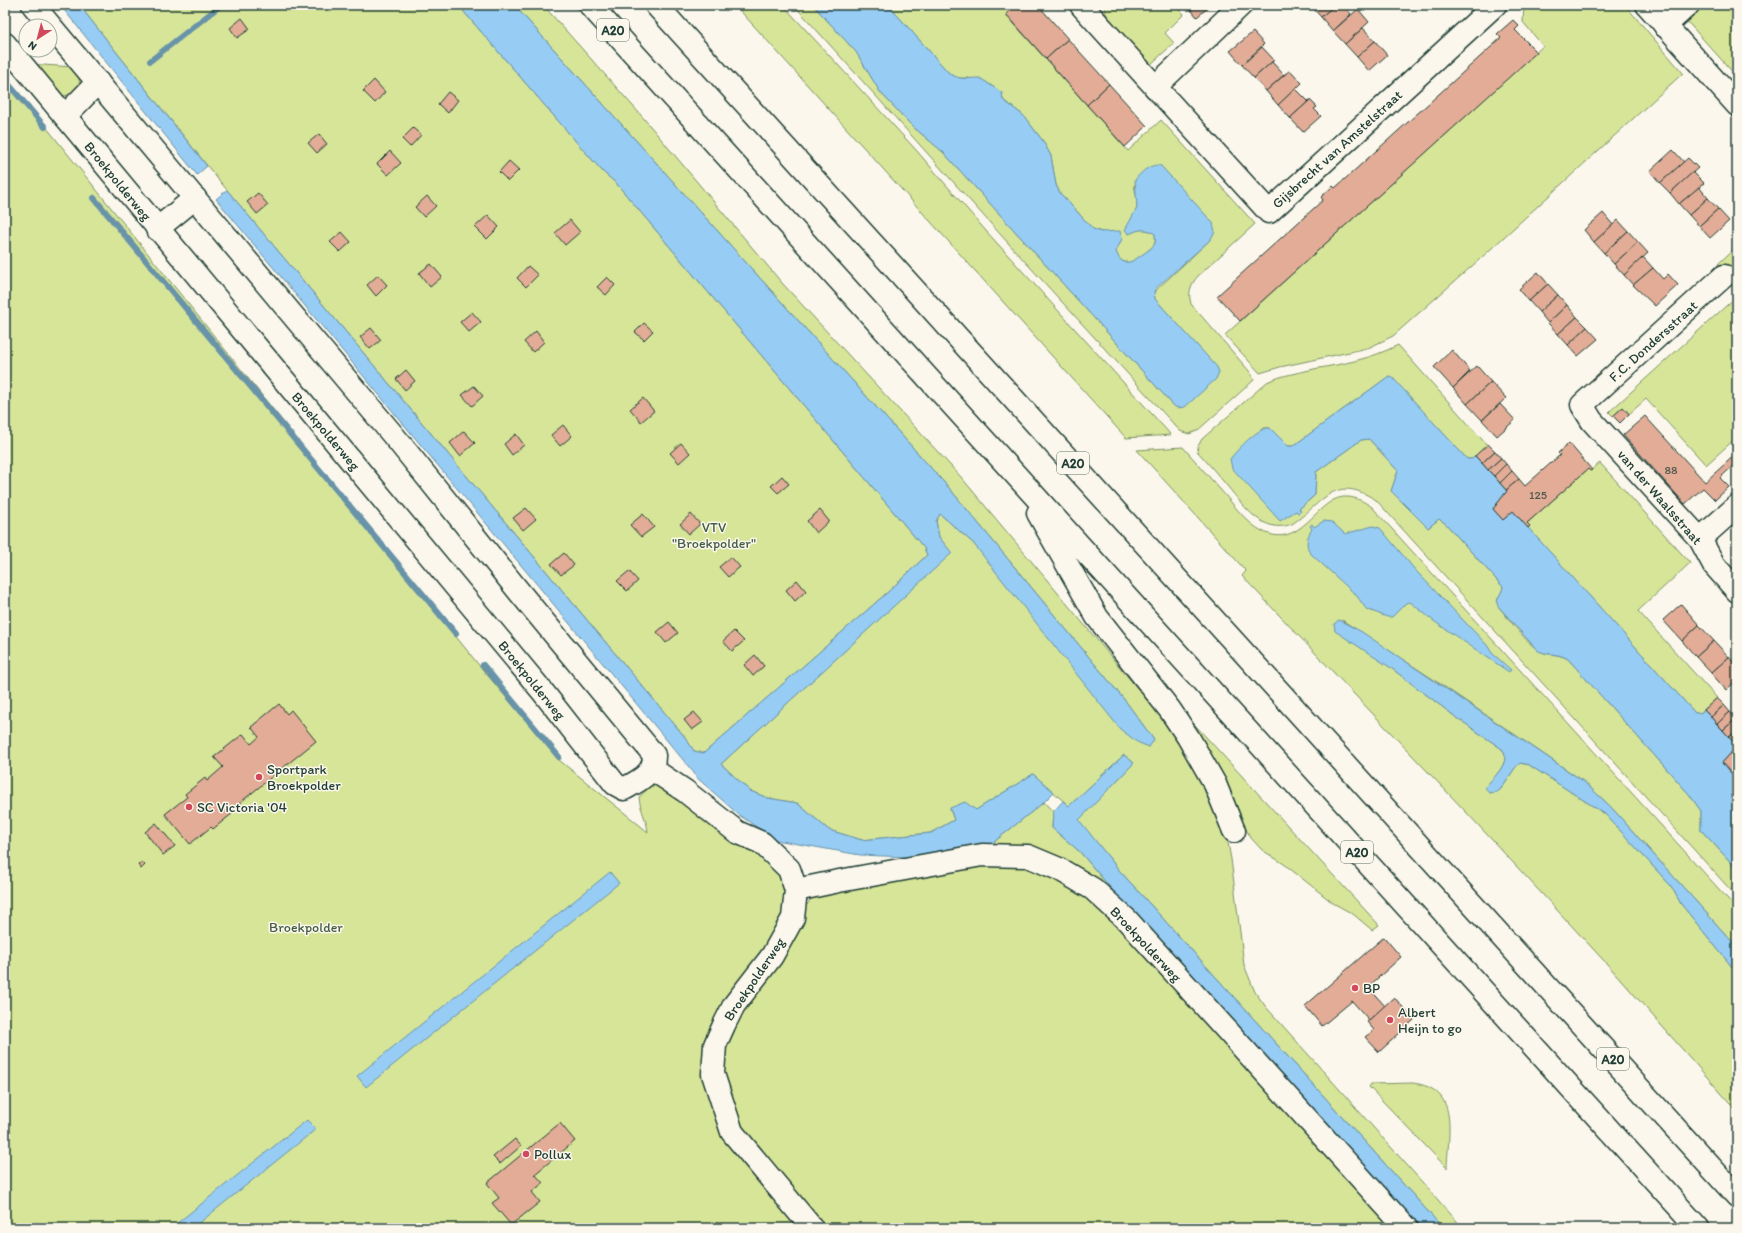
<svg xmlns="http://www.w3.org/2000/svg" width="1742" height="1233" font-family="Itim,sans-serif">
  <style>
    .green { fill: #d7e598; stroke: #7b9166 }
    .water { fill: #97ccf5; stroke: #6793a8 }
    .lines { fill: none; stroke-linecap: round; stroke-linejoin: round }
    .stream { stroke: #6793a8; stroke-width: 6 }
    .building { fill: #e2ac97; stroke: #1f3d34 }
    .minor-casing { stroke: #1f3d34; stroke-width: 25 }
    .highway-casing { stroke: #1f3d34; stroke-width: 25 }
    .minor { stroke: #fbf7ec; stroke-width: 22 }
    .highway { stroke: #fbf7ec; stroke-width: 22 }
    .poi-dot { fill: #d1495b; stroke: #fbf7ec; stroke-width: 1.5 }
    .labels { text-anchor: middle; stroke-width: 3; stroke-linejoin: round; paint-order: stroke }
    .number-label { font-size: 12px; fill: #50594d }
    .shield { fill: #fbf7ec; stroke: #61756b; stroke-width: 1 }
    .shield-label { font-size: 13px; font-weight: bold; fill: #1f3d34 }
    .street-label { font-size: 14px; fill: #1f3d34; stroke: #fbf7ec }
    .park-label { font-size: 14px; fill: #445f48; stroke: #fbf7ec }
    .poi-label { font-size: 14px; fill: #1f3d34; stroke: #fbf7ec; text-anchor: start }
  </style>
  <rect width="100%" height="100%" fill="#fbf7ec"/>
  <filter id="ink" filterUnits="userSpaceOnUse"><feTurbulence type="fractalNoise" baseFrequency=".025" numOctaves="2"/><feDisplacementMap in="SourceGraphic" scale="8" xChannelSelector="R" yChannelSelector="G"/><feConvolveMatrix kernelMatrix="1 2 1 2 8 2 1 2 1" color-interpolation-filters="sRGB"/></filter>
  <g filter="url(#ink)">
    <g class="green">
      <path d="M79,5H458L579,145L604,173L616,183L924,548L927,555L889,591L704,753L694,751L685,737L217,178Z"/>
      <path d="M514,5H543L640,114L782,283L961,477L1163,719L1196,767L1226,832L1231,859L1244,965L1255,992L1266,1007L1463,1228H1443L1119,870L1078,820L1134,763L1124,755L1069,806L1033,774L976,810L950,809L954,820L930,833L862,840L829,830L797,803L768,798L750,791L721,764L951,553L939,537L936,521L940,514L973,543L1154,740L1127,703L950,489Z"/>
      <path d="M735,5H783L916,150L986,231L1171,435L1126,438Z"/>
      <path d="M794,5H813L856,52L880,92L912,126L943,152L1174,406L1219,372L1216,367L1155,299L1154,292L1210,240L1134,185L1137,199V209L1132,218L1131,233C1139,228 1147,229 1155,233C1155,236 1156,240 1155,243C1154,247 1135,261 1131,262C1123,264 1116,258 1116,250C1116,246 1120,242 1122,239L1093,229L1060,193L1056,185L1051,156L1043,141L1023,115L1003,100L1002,93L986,82L968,78H957L949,73L888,5H1011L1010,7L1011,9L1006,15L1128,151L1161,120L1255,224L1198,276C1190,285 1188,293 1191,304L1250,372L1254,380L1197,431L1189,434L1180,431L1009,244Z"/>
      <path d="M1105,5H1175L1184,14L1165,33L1174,43L1150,65L1109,20L1105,11Z"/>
      <path d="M1524,5H1625L1683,73L1480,259L1393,336L1368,348L1280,367L1260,373L1225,335L1543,46L1523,22Z"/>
      <path d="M1698,5H1737V77L1684,18Z"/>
      <path d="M27,64L74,67C83,82 82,95 61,96Z"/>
      <path d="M5,76L478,664L559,760L648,832C647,820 640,810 639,797L651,786L660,785L777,867C783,879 788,892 784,906L807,905L812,897L964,867L1012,865L1032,867L1051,873L1096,902L1396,1228H5Z"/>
      <path d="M1737,246V286L1718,264Z"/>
      <path d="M1737,296V437L1706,465L1646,399L1629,414L1623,407L1613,416L1609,412Z"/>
      <path d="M1398,345L1486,444H1488L1472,459H1467L1392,378L1389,376L1293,446H1288L1270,428H1263L1230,459L1293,512L1296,511L1299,513L1301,511L1299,509L1315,495L1316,472L1361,440L1369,439L1398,471L1391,491L1428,528L1439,519L1446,524L1503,587C1502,594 1495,599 1498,606C1507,617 1528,644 1538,650C1548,656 1558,653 1568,659L1689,794L1701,811V830L1737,869V897L1376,500C1333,473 1325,502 1292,524C1263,535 1244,506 1228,487C1218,475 1208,463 1197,451L1198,446L1202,439L1267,382C1282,375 1298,373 1314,369C1343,364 1371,359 1398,345Z"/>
      <path d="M1183,447C1197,463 1211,479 1225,495C1236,508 1247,523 1262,531C1302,552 1317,495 1347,497C1356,497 1365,502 1372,507L1737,909V947L1610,806L1583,781L1436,681L1342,620L1391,668L1453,715L1502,749C1512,762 1494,777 1485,787L1500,790L1515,768L1520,763L1529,765L1605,814L1671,886L1681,904L1737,973V1111L1607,964L1467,813L1242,576L1246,571L1137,450Z"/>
      <path d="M1600,463L1690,563L1638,611L1717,698L1700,713H1695L1528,528L1530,526L1527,523L1588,469L1590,471Z"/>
      <path d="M1172,700L1379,925L1372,930L1353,914L1333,903L1284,864L1262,850L1251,838Z"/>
      <path d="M1044,802L1053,812L1052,828L1080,852L1145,929L1111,895L989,846Z"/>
      <path d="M1413,1083C1460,1089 1448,1132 1447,1168L1369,1087L1371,1084Z"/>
    </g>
    <g class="water">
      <path d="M60,5H79L207,166L197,175Z"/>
      <path d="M458,5H514L950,489L1127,703L1154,740L1149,747L1137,742L1120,729L973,543L940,514L936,521L939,537L952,553L721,764L750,791L768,798L797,803L829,830L862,840L931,833L954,820L950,808L965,802L976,810L1033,774L1054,792L1044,802L989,846L906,857L860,855L776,840L739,815L696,777L694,773L216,199L227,190L685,737L694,751L704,753L889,591L927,555L924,548L616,183L604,173L579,145Z"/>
      <path d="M813,5H888L949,73C961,81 967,78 980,78L1002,93L1003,100L1023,115L1043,141L1051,156L1056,185L1060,193L1093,229L1101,232L1120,231L1122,239L1116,251C1122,269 1132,262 1143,254C1147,251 1153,248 1155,243C1156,241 1155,236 1155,234C1145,227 1138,230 1129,234L1125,230L1137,208L1135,180C1140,173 1152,162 1161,166L1213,223L1215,232L1210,240L1156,288L1154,292L1155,299L1217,367L1219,372L1216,379L1185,407L1177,408L1174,406L943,152L912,126L880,92L856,52Z"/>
      <path d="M1389,376L1392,377L1467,459H1472L1475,456L1507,491L1493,509L1503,520L1513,511L1695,713H1700L1704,710L1737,746L1722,763L1732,774L1737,770V869L1701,830V811L1689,794L1568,659C1557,652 1546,656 1537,650L1498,606C1495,599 1502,594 1503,587L1446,524L1439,519L1428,528L1391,491L1398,471L1369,439L1361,440L1316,472L1315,495L1299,509L1301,511L1298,513L1296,511L1280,521L1232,468L1230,459C1237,450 1259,426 1270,428L1288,446H1293Z"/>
      <path d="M1324,521L1332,522L1345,534L1373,526L1380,528L1416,571L1487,645L1492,653L1511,670L1509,672L1435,622L1410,602L1406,603L1392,617H1387L1369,610L1368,611C1364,607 1360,600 1356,595L1310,553C1305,544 1307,537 1312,529L1310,526L1312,524L1314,527Z"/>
      <path d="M1339,620L1362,632L1583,781L1610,806L1737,947V973L1681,904L1671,886L1605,814L1529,765L1520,763L1515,768L1500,790L1497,792L1489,793L1485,787C1494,777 1512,762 1502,749L1453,715L1391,668L1335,631L1334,624Z"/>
      <path d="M1124,755L1134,763L1079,820L1119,870L1443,1228H1420L1121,900L1080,852L1052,828L1053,812L1063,801L1069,806Z"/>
      <path d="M610,872L619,883L366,1087L357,1076Z"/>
      <path d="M307,1120L316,1129L193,1228H171Z"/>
    </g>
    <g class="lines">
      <g class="stream">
        <path d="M150,61L221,5"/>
        <path d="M5,80L45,127"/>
        <path d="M94,198L456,634"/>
        <path d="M483,665L559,757"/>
      </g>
    </g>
    <g class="building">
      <path d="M270,5H278L273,9Z"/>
      <path d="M1016,5H1038L1068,39L1046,59L1006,14Z"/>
      <path d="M1176,5H1186L1180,10Z"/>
      <path d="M1187,5H1211L1197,17Z"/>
      <path d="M1310,5H1335L1321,17Z"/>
      <path d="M1335,5H1343L1351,14L1333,31L1321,17Z"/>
      <path d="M1433,5H1442L1437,9Z"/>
      <path d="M1358,9L1369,22L1345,44L1333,31Z"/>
      <path d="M242,18L250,29L237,38L230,28Z"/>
      <path d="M1513,20L1519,26L1515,30L1537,52L1240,321L1217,296L1323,200L1321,197L1333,186L1335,188L1501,38L1497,34Z"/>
      <path d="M1363,28L1375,41L1357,57L1345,44Z"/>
      <path d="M1253,32L1264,44L1242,65L1230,51Z"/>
      <path d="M1068,39L1109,84L1087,105L1046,59Z"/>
      <path d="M1375,41L1387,55L1369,71L1357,57Z"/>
      <path d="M1262,47L1274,60L1254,78L1242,65Z"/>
      <path d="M1274,60L1272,62L1284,75L1286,73L1266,91L1254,78Z"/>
      <path d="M1290,70L1302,83L1278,105L1266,91Z"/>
      <path d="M374,80L385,92L375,103L363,91Z"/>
      <path d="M1109,84L1147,126L1125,147L1087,105Z"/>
      <path d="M1298,86L1296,89L1308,101L1310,100L1290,118L1278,105Z"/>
      <path d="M448,92L458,100L448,113L438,104Z"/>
      <path d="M1310,100L1317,107L1314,109L1321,116L1303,132L1290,118Z"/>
      <path d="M413,128L421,135L410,147L402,139Z"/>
      <path d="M319,134L327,144L317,153L308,143Z"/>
      <path d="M1673,150L1684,162L1660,183L1650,171Z"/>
      <path d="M390,151L401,163L388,175L377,164Z"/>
      <path d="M1688,158L1698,168L1670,193L1660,183Z"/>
      <path d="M509,161L519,170L508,181L499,172Z"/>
      <path d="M1693,172L1704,183L1679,204L1670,193Z"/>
      <path d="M1699,187L1708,198L1689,215L1679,204Z"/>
      <path d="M258,193L268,205L257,214L247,202Z"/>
      <path d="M427,196L436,206L424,217L415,207Z"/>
      <path d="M1708,198L1718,209L1699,226L1689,215Z"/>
      <path d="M1718,209L1729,221L1710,238L1699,226Z"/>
      <path d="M1603,213L1613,225L1594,242L1584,230Z"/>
      <path d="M488,215L499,227L487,239L475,227Z"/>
      <path d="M570,220L580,232L565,245L555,233Z"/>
      <path d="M1618,220L1628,231L1604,253L1594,242Z"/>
      <path d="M1628,231L1638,242L1614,264L1604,253Z"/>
      <path d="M342,232L351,242L340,252L330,242Z"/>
      <path d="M1638,242L1648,253L1624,275L1614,264Z"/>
      <path d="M1643,257L1653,268L1633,285L1624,275Z"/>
      <path d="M431,264L442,277L430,287L419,273Z"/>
      <path d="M528,266L538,275L526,287L517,278Z"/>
      <path d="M1653,268L1663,279L1668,274L1678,285L1655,306L1633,285Z"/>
      <path d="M1538,272L1548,284L1529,301L1519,289Z"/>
      <path d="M378,275L387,285L376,296L367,285Z"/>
      <path d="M607,277L615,285L606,295L597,287Z"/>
      <path d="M1548,284L1558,295L1539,312L1529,301Z"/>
      <path d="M1558,295L1567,305L1548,323L1539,312Z"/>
      <path d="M1567,305L1577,317L1558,334L1548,323Z"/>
      <path d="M472,312L481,322L469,332L460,322Z"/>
      <path d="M1577,317L1587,327L1568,345L1558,334Z"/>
      <path d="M644,323L653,331L644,340L635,332Z"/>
      <path d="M1587,327L1598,339L1578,356L1568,345Z"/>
      <path d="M371,328L381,340L370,349L360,337Z"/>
      <path d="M536,331L544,342L533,352L524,342Z"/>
      <path d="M1452,350L1470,371L1453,388L1434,367Z"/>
      <path d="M1477,366L1491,382L1467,404L1453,388Z"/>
      <path d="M406,370L415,381L405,390L396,379Z"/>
      <path d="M1491,382L1506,398L1482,420L1467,404Z"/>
      <path d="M474,386L483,396L472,406L462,395Z"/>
      <path d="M643,398L654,411L641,422L630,409Z"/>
      <path d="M1500,404L1515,420L1497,436L1482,420Z"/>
      <path d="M1623,407L1629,414L1620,423L1613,416Z"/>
      <path d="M1645,416L1705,482L1737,453V462L1720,478L1729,487L1715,500L1703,488L1685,504L1623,435Z"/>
      <path d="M563,425L572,436L560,446L551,435Z"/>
      <path d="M464,431L475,443L460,456L450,443Z"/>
      <path d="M516,434L524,445L512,455L504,444Z"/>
      <path d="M681,443L690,453L679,463L670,453Z"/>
      <path d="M1569,443L1592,470L1590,471L1588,469L1527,523L1530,526L1528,528L1513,511L1503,520L1493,509L1507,491L1506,490L1519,479L1525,486L1560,455L1558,453Z"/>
      <path d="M1488,444L1495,451L1482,463L1475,456Z"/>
      <path d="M1495,451L1501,458L1488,470L1482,463Z"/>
      <path d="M1501,458L1506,464L1494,476L1488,470Z"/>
      <path d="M1506,464L1512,471L1500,483L1494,476Z"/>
      <path d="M1512,471L1519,479L1506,490L1500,483Z"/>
      <path d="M782,476L789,484L778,493L771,486Z"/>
      <path d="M526,508L536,519L523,530L513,518Z"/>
      <path d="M820,510L829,521L816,533L807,521Z"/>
      <path d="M643,514L654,527L641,537L630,525Z"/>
      <path d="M691,514L700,524L689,534L680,524Z"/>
      <path d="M564,553L574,565L561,575L551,564Z"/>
      <path d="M731,557L740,567L728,577L719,567Z"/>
      <path d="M629,571L638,581L627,591L617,581Z"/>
      <path d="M797,580L806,591L795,601L786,590Z"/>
      <path d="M1681,604L1699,625L1682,641L1663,620Z"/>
      <path d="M669,622L678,633L666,643L657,632Z"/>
      <path d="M1699,625L1714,641L1696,657L1682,641Z"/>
      <path d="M734,631L744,641L732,651L723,641Z"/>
      <path d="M1714,641L1729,657L1711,673L1696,657Z"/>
      <path d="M755,655L764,666L753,676L744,665Z"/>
      <path d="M1729,657L1737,666V680L1726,690L1711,673Z"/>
      <path d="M1717,698L1724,705L1711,717L1704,710Z"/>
      <path d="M279,704L287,714L291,710L316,741L231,810L233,813L213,829L211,827L190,844L165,814L187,797L185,794L205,778L207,781L223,767L214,757L243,734L251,744L259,737L251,727Z"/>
      <path d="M1724,705L1730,712L1717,724L1711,717Z"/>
      <path d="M694,712L703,722L692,730L684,720Z"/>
      <path d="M1730,712L1736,719L1723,730L1717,724Z"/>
      <path d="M1736,719L1737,731L1729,737L1723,730Z"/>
      <path d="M1737,731V742L1735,744L1729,737Z"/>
      <path d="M1737,742V770L1732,774L1722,763L1737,746L1735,744Z"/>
      <path d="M156,823L175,846L163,855L145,832Z"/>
      <path d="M142,862L145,865L141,869L138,865Z"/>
      <path d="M1384,937L1401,957L1368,987L1385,1006L1369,1020L1352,1001L1322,1026L1305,1006Z"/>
      <path d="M1394,997L1414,1020L1379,1052L1365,1037L1374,1030L1367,1022Z"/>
      <path d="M560,1123L575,1141L535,1174L543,1183L532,1192L540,1202L511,1225L492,1203L499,1198L487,1183Z"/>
      <path d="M515,1139L521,1146L500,1164L493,1157Z"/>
    </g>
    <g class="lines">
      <g class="minor-casing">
        <g id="minor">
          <path d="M1081,5L1269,212L1495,5"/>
          <path d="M1647,5L1737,105"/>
          <path d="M1665,26L1688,5"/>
          <path d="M5,44L543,692L615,784L624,789C638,781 655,774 654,755L521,594L398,441L33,5"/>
          <path d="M1155,87L1241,5"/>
          <path d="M65,116L98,82"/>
          <path d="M157,229L195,198"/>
          <path d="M1724,276L1582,405L1592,421L1700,539L1714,565L1737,591"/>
          <path d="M1700,539L1737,506"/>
          <path d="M652,769L685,791L737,832L762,843L789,869L796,890L793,918L772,956L734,1005L724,1025L715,1045L713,1074L732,1132L812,1228"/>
          <path d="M796,890L839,881L982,855L1028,856L1059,869L1093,889L1127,920L1406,1228"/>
        </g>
      </g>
      <g class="highway-casing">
        <g id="highway">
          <path d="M590,5L1698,1228"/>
          <path d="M656,5L1737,1196"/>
          <path d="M1038,513L1097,617L1170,710L1188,737L1215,784L1234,831"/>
        </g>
      </g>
      <use href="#minor" class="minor"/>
      <use href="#highway" class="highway"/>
    </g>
  </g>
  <g class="poi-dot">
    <circle cx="259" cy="777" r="4"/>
    <circle cx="189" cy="807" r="4"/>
    <circle cx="1355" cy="988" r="4"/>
    <circle cx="1390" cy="1020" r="4"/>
    <circle cx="526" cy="1154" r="4"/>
  </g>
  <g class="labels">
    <g class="number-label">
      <text x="1671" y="474">88</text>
      <text x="1538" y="499">125</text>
    </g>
    <g class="shield">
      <rect x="597" y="19" width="32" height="22" rx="3"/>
      <rect x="1057" y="452" width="32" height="22" rx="3"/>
      <rect x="1341" y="841" width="32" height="22" rx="3"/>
      <rect x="1597" y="1048" width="32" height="22" rx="3"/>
    </g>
    <g class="shield-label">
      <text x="613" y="35">A20</text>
      <text x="1073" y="468">A20</text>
      <text x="1357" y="857">A20</text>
      <text x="1613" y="1064">A20</text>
    </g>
    <g class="street-label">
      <text transform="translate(1337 149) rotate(-42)" y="5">Gijsbrecht van Amstelstraat</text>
      <text transform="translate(118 181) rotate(51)" y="5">Broekpolderweg</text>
      <text transform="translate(1653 341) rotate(-42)" y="5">F.C. Dondersstraat</text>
      <text transform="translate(326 431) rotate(50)" y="5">Broekpolderweg</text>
      <text transform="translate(1660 497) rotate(49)" y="5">van der Waalsstraat</text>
      <text transform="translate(532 680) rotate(51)" y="5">Broekpolderweg</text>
      <text transform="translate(1146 944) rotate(47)" y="5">Broekpolderweg</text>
      <text transform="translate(754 979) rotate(-56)" y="5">Broekpolderweg</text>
    </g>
    <g class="park-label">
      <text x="714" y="532">VTV<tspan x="714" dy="16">"Broekpolder"</tspan></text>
      <text x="306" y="932">Broekpolder</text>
    </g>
    <g class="poi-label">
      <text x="267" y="774">Sportpark<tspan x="267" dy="16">Broekpolder</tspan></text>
      <text x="197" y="812">SC Victoria '04</text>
      <text x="1363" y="993">BP</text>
      <text x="1398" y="1017">Albert<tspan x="1398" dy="16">Heijn to go</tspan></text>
      <text x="534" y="1159">Pollux</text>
    </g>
  </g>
  <rect width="1742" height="1233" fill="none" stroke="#fbf7ec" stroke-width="20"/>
  <rect x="10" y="10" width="1722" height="1213" fill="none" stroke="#1f3d34" stroke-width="1.5" filter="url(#ink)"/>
  <g transform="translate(38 38) rotate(216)"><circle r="19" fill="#fbf7ec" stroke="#a3ada2"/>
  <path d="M0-3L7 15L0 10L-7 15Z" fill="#d1495b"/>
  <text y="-6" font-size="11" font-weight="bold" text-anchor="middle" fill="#1f3d34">N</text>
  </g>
</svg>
